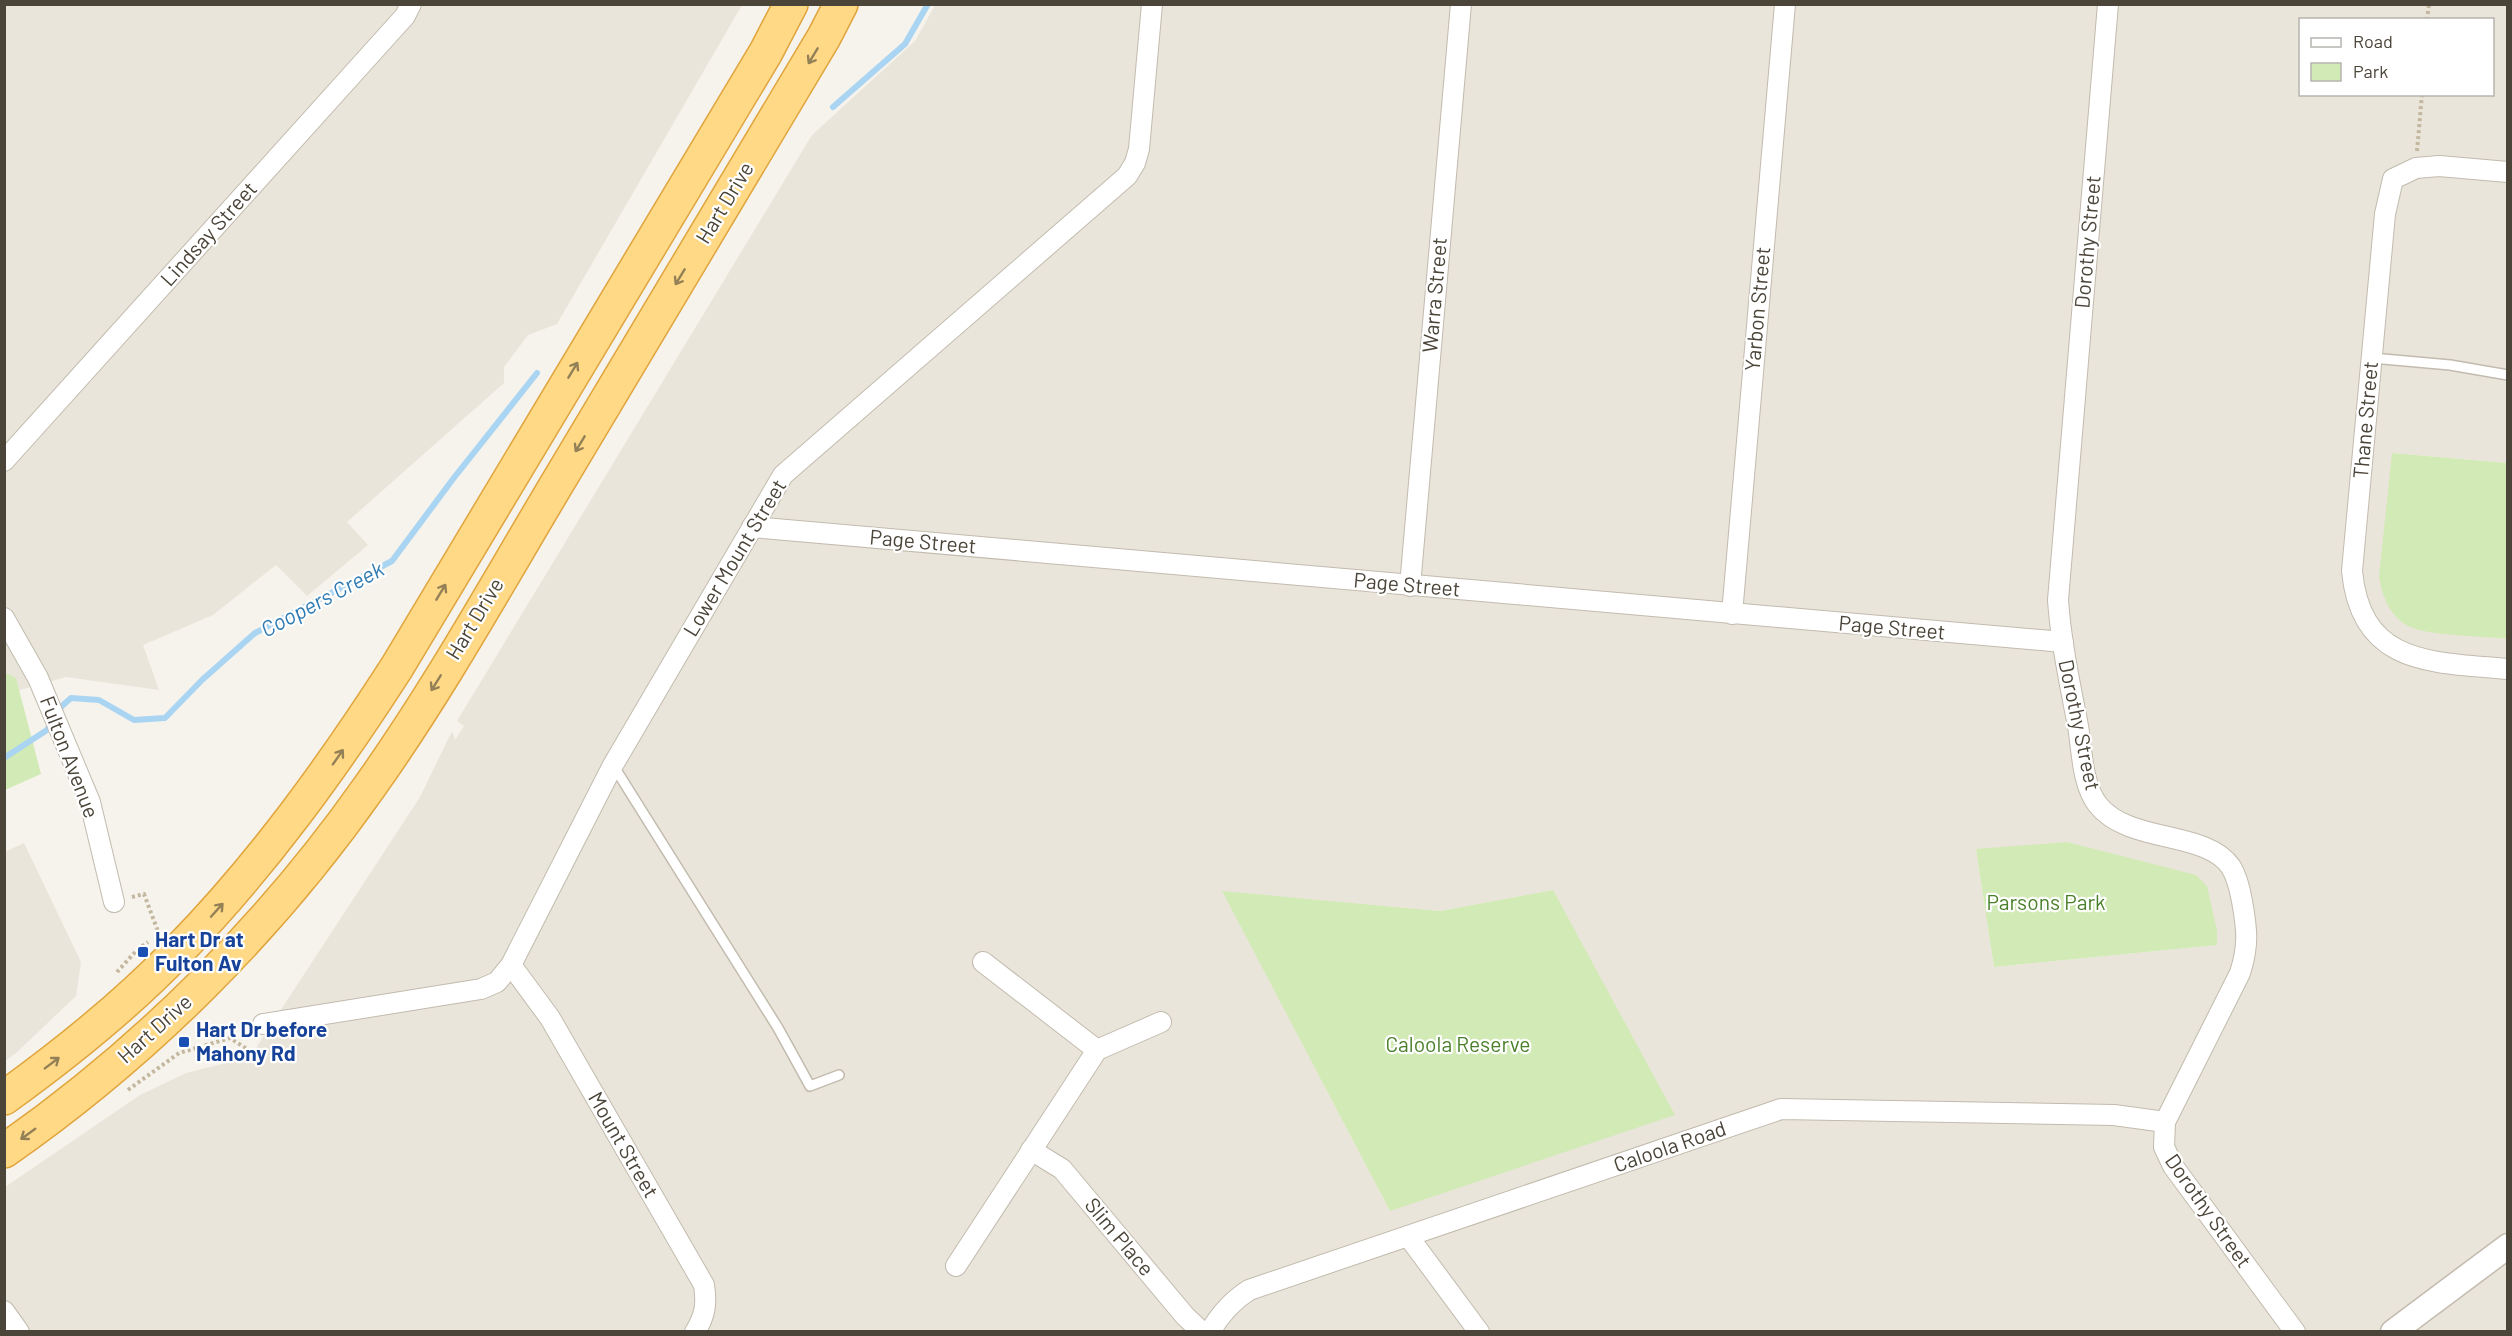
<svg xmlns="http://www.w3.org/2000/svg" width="2512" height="1336" font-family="Barlow,sans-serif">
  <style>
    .residential { fill: #eae5da; fill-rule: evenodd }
    .green { fill: #d2eab5 }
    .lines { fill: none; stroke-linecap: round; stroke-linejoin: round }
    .stream { stroke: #a9d4f2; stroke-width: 6 }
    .service-casing { stroke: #c2bbae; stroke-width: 12 }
    .minor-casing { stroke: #c2bbae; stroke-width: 22 }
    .tertiary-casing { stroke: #c2bbae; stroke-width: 27 }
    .trunk-casing { stroke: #e0a43c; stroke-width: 36 }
    .path { stroke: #c4b79f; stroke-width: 4; stroke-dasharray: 3 3; stroke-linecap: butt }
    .service { stroke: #fff; stroke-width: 9 }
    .minor { stroke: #fff; stroke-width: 20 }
    .tertiary { stroke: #fff; stroke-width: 24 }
    .trunk { stroke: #ffd985; stroke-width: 33 }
    .oneway { stroke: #938057 }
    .transit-dot { fill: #1a4fb4; stroke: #fff; stroke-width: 2 }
    .labels { text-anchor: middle; stroke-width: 4.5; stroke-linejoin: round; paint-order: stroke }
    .street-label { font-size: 21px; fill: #4b4439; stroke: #fff }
    .park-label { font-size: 21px; fill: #4a7f2a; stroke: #fff }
    .transit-label { font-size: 21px; font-weight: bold; fill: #164399; stroke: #fff; text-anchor: start }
    .water-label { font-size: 22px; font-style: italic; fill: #2e7ab2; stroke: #fff }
  </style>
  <rect width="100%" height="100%" fill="#f6f3ec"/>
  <g class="residential">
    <path d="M4,5H742L557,324L528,335L504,367V383L347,522L368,545L307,596L276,565L213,615L143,645L159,690L66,677L13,692L4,677Z"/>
    <path d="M935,5H2507V463L2392,453L2436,632L2507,639V1331L5,1332V1187L140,1095L186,1073L250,1057L420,797L452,731L455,740L464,726L457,721L812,135L915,41ZM2300,20H2492V94H2300ZM1976,849L2217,945L1994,967ZM1553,890L1391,1211H1390L1223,892L1440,911Z"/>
    <path d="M24,843L81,962L76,996L16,1053L5,1061V852Z"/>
  </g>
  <g class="green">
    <path d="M2392,453L2507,463V639C2484,636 2434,636 2413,628C2391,620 2382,597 2379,576Z"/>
    <path d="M4,672L16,678L41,774L5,790Z"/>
    <path d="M2067,842L2196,875L2207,886L2217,931V945L1994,967L1976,849Z"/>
    <path d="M1553,890L1675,1115L1390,1211L1222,891L1440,911Z"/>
  </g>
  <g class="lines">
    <g class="stream">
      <path d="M833,107L905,44L928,4"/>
      <path d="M4,758L47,730L62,706L71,698L99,700L134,720L165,718L202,680L255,633L392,561L453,479L537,373"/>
    </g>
    <g class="service-casing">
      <g id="service">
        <path d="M2372,358L2450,365L2508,375"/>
        <path d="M613,765L778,1028L810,1086L839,1075"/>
      </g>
    </g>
    <g class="minor-casing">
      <g id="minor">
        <path d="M2108,4L2058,600C2061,643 2070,684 2078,726C2082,750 2082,785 2098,805C2129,844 2206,830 2231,867C2237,877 2240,890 2242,901C2247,929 2249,945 2240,973L2165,1122L2164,1147L2173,1166L2295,1332"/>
        <path d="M2508,172L2439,166L2416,168L2393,179L2385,214L2352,571C2361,666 2432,662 2508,669"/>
        <path d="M4,461L405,16L411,4"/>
        <path d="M752,527L2063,642"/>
        <path d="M1410,586L1461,4"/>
        <path d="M1732,614L1785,4"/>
        <path d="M4,618L38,678L90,802L114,902"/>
        <path d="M983,962L1097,1050"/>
        <path d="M511,965L550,1018L704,1285C707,1304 705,1316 695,1332"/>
        <path d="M263,1024L481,989L497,982L511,965L613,765L783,475L1127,176L1135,163L1139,149L1152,4"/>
        <path d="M1031,1150L1062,1169L1185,1316L1202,1332"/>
        <path d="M1408,1236L1479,1332"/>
        <path d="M956,1266L1097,1050L1161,1022"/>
        <path d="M4,1311L19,1332"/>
        <path d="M1210,1332C1220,1314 1232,1301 1249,1290L1781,1109L2114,1115L2165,1122"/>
      </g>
    </g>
    <g class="tertiary-casing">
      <path id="tertiary" d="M2393,1332L2508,1246"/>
    </g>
    <g class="trunk-casing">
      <g id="trunk">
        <path d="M4,1098C65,1054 126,1005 178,951C262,865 332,768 397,667L766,52L791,4"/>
        <path d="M4,1151C146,1052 271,927 370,786C439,689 497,584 558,482C647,334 735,185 824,37L841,4"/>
      </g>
    </g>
    <g class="path">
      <path d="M2427,20L2429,4"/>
      <path d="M2417,151L2422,94"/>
      <path d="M132,897L144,894L159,934"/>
      <path d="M117,972L137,950L148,942"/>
      <path d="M128,1090L179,1053L230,1038L250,1051"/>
    </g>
    <use href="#service" class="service"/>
    <use href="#minor" class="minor"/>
    <use href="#tertiary" class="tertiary"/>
    <use href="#trunk" class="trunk"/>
  </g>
  <defs><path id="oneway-shaft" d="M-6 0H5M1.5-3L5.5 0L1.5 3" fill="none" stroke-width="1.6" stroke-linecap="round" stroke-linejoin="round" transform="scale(1.5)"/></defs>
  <g class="oneway">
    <use href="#oneway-shaft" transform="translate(813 56) rotate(121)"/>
    <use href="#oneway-shaft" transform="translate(680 277) rotate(121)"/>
    <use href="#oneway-shaft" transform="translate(573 370) rotate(-59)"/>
    <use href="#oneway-shaft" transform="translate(580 444) rotate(121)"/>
    <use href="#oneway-shaft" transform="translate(441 592) rotate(-59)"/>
    <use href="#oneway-shaft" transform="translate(436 683) rotate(122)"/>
    <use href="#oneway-shaft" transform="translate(338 757) rotate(-55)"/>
    <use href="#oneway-shaft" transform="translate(217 910) rotate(-48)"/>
    <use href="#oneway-shaft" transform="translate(52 1063) rotate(-37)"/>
    <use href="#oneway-shaft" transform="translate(28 1134) rotate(144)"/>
  </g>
  <g class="transit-dot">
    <rect x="137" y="946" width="12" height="12" rx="3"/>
    <rect x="178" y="1036" width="12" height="12" rx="3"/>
  </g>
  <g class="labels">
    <g class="street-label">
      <text transform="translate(725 203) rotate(-59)" y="7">Hart Drive</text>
      <text transform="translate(209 234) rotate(-48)" y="7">Lindsay Street</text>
      <text transform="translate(2088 242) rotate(-85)" y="7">Dorothy Street</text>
      <text transform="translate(1435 295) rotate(-85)" y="7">Warra Street</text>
      <text transform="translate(1758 309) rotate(-85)" y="7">Yarbon Street</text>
      <text transform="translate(2366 420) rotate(-85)" y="7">Thane Street</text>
      <text transform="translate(923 542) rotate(5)" y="7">Page Street</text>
      <text transform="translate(735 558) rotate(-59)" y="7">Lower Mount Street</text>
      <text transform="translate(1407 585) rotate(5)" y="7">Page Street</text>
      <text transform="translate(475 619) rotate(-59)" y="7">Hart Drive</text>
      <text transform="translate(1892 628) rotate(5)" y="7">Page Street</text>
      <text transform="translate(2079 725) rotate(78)" y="7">Dorothy Street</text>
      <text transform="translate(69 757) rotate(69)" y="7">Fulton Avenue</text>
      <text transform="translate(155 1029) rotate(-42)" y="7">Hart Drive</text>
      <text transform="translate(623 1145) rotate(60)" y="7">Mount Street</text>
      <text transform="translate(1670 1147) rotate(-19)" y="7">Caloola Road</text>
      <text transform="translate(2208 1211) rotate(55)" y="7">Dorothy Street</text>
      <text transform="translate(1119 1237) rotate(50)" y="7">Slim Place</text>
    </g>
    <g class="park-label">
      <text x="2046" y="910">Parsons Park</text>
      <text x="1458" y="1052">Caloola Reserve</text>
    </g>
    <g class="transit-label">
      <text x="155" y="947">Hart Dr at<tspan x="155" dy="24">Fulton Av</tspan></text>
      <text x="196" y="1037">Hart Dr before<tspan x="196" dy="24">Mahony Rd</tspan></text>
    </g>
    <g class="water-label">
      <text transform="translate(322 599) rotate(-28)" y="8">Coopers Creek</text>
    </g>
  </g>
  <rect width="2512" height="1336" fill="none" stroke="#4b4439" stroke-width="12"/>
  <rect x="2299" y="18" width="195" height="78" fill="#ffffff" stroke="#b7b4b0" stroke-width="1.5"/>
  <rect x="2311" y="38" width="30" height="9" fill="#ffffff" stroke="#b7b4b0" stroke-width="1.5"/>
  <text x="2353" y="48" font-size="18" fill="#4b4439">Road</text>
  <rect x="2311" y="63" width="30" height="18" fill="#d2eab5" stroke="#b7b4b0" stroke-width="1.5"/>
  <text x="2353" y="78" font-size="18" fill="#4b4439">Park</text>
</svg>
